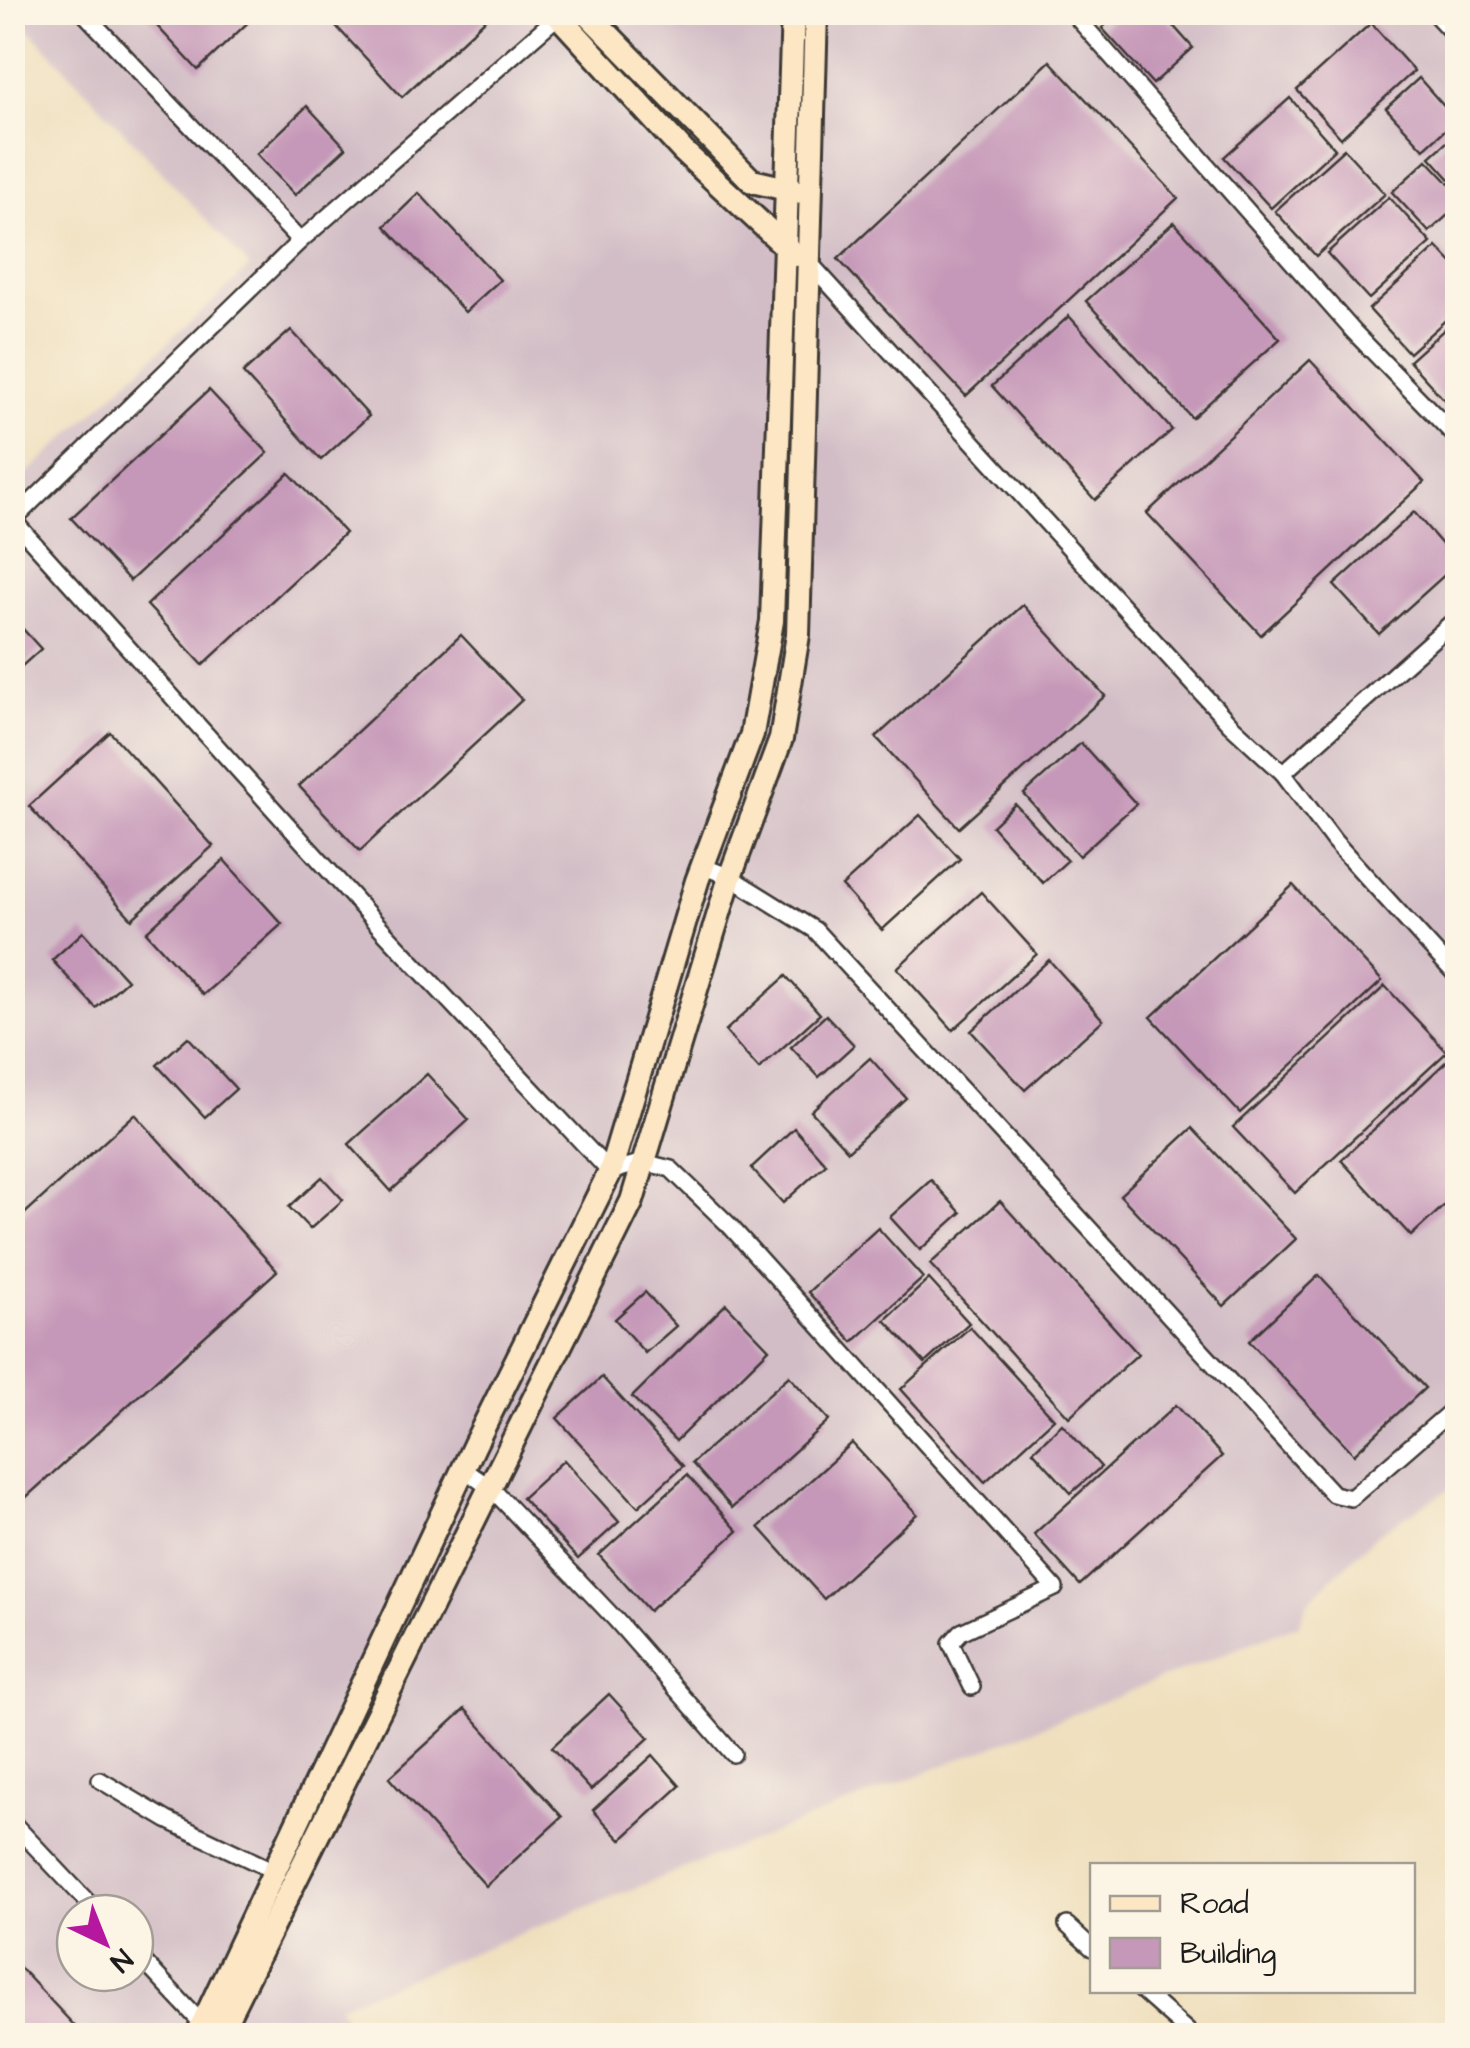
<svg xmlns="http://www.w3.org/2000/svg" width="1470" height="2048" font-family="'Architects Daughter',sans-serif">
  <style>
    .industrial { fill: #d2bdc6; fill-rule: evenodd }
    .building { fill: #c597b8 }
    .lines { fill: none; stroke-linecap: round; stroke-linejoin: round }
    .street-casing { stroke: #3c3934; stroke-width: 20 }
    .secondary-casing { stroke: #3c3934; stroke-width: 28 }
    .street { stroke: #fff; stroke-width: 15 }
    .secondary { stroke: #fce6c4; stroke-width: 22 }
  </style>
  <rect width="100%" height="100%" fill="#fcf5e5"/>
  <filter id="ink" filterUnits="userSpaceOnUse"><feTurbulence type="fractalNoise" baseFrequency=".01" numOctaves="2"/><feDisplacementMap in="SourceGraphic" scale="20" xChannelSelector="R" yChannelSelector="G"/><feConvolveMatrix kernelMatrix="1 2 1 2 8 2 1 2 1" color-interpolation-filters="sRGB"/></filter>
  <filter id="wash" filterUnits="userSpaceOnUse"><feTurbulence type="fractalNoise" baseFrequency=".0048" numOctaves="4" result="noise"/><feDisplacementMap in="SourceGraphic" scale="40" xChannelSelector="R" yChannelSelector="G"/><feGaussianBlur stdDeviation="2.25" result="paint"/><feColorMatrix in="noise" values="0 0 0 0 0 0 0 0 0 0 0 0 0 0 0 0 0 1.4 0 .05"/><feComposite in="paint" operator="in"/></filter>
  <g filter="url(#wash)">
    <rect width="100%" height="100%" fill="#efdfbd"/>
    <path class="industrial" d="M13,12L1457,13V1484L1380,1532L1308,1601L1299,1624L338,2006L357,2035H13V487L250,267ZM75,1913H135V1973H75Z"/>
    <g id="blocks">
      <g class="building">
        <path d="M144,12H259L198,70Z"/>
        <path d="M323,12H484L488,17L402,97Z"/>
        <path d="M1119,12H1161L1193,48L1153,84L1102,28Z"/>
        <path d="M1371,23L1414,71L1341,138L1297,90Z"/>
        <path d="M1050,61L1178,198L966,396L838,259Z"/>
        <path d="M1419,78L1456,120L1424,149L1386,108Z"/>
        <path d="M1290,98L1335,149L1271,208L1224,157Z"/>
        <path d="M307,106L346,148L295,195L257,154Z"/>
        <path d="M1458,132V188L1430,157Z"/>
        <path d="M1344,149L1385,194L1316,256L1275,211Z"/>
        <path d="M1427,160L1458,193V206L1429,232L1392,192Z"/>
        <path d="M419,193L500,280L465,312L385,226Z"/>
        <path d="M1389,197L1431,243L1369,299L1327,253Z"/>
        <path d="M1174,222L1280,339L1192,418L1086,301Z"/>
        <path d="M1437,247L1458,269V309L1409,353L1369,309Z"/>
        <path d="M1069,316L1172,430L1095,500L992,386Z"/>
        <path d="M1458,317V396L1448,404L1409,361Z"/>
        <path d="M291,330L369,416L321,460L243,373Z"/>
        <path d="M1310,360L1424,482L1261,635L1147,513Z"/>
        <path d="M209,390L268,453L130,581L71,518Z"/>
        <path d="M289,473L345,533L203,665L147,605Z"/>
        <path d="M1414,512L1458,563L1379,634L1334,585Z"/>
        <path d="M1023,605L1105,696L959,828L876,737Z"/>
        <path d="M12,617L41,649L12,675Z"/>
        <path d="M461,635L522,700L360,851L299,786Z"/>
        <path d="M110,732L213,846L132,919L29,806Z"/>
        <path d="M1081,743L1136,804L1079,856L1024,794Z"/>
        <path d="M1015,804L1067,861L1043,883L992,826Z"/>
        <path d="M920,815L960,859L882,930L842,886Z"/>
        <path d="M224,860L282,924L203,995L146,932Z"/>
        <path d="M1293,885L1382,981L1240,1113L1151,1017Z"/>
        <path d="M981,892L1037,954L953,1030L897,968Z"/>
        <path d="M83,932L127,980L96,1008L52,960Z"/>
        <path d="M1049,960L1103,1020L1025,1090L971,1031Z"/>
        <path d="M786,976L820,1014L759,1069L725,1031Z"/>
        <path d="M1385,986L1447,1052L1295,1193L1233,1127Z"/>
        <path d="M826,1015L854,1045L819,1077L791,1047Z"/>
        <path d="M188,1037L236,1089L205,1117L157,1065Z"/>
        <path d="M870,1058L906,1098L848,1151L811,1111Z"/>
        <path d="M1449,1059L1458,1067V1193L1411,1236L1341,1160Z"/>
        <path d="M427,1074L469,1120L391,1191L349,1144Z"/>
        <path d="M135,1114L277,1271L12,1510V1225Z"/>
        <path d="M794,1128L826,1164L783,1203L751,1168Z"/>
        <path d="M1192,1128L1296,1239L1224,1306L1120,1195Z"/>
        <path d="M322,1177L343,1200L310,1229L289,1207Z"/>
        <path d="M931,1180L961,1213L920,1250L890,1217Z"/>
        <path d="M1000,1201L1138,1354L1069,1417L930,1264Z"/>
        <path d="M878,1228L923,1278L853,1342L808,1292Z"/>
        <path d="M1319,1275L1425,1388L1354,1454L1249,1341Z"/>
        <path d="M929,1279L969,1323L925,1363L885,1320Z"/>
        <path d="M645,1292L676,1326L645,1353L615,1319Z"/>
        <path d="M726,1304L769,1349L676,1441L632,1397Z"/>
        <path d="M970,1327L1054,1419L985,1482L901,1389Z"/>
        <path d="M789,1376L829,1420L732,1508L692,1463Z"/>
        <path d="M602,1377L683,1466L638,1507L557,1418Z"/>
        <path d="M1176,1405L1222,1456L1080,1585L1034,1534Z"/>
        <path d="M1062,1424L1101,1467L1071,1493L1033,1451Z"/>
        <path d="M852,1443L917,1514L824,1599L759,1527Z"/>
        <path d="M564,1460L619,1522L578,1559L522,1498Z"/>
        <path d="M687,1475L738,1531L649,1611L599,1555Z"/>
        <path d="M609,1694L649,1738L591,1790L552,1747Z"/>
        <path d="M465,1709L562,1817L486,1886L389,1778Z"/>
        <path d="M653,1755L680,1786L621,1840L593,1810Z"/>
        <path d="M12,1959L84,2036H12Z"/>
      </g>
    </g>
  </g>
  <g filter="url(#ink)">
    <use href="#blocks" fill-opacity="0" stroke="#3c3934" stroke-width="2.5"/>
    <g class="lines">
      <g class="street-casing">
        <g id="street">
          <path d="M1072,12L1354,332L1458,439"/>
          <path d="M1433,12L1458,39"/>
          <path d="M300,241L558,16"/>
          <path d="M809,262L1230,724L1283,773L1334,841L1458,977"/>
          <path d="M13,520L377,924L610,1172L643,1162L671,1169L730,1226L1055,1588L961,1632L951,1643L972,1687"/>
          <path d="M12,521L300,241L83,12"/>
          <path d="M1283,773L1458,617"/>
          <path d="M702,866L730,877L815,930L1333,1494L1351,1498L1458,1405"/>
          <path d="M463,1469L492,1489L616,1620L733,1754"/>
          <path d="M100,1780L167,1820L274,1871"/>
          <path d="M12,1822L98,1913"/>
          <path d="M1067,1925L1092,1948"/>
          <path d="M135,1952L208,2030"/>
          <path d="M1141,1990L1193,2036"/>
        </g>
      </g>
      <g class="secondary-casing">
        <g id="secondary">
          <path d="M555,12L683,151L795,255"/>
          <path d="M586,12L752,181L800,192"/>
          <path d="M197,2036L475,1444L610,1172L697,881L752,734L772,621L793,12"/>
          <path d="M218,2036L632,1201L730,877L781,739L798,635L816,12"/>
        </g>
      </g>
      <use href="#street" class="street"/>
      <use href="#secondary" class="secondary"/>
    </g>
  </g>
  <rect width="1470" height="2048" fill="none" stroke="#fcf5e5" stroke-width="50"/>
  <rect x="1090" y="1863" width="325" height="130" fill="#fcf5e5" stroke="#a29e95" stroke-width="2.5"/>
  <rect x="1110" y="1896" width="50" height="15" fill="#fce6c4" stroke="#a29e95" stroke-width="2.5"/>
  <text x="1180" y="1913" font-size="30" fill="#1c1c1c">Road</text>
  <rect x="1110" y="1938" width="50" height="30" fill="#c597b8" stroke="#a29e95" stroke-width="2.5"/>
  <text x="1180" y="1963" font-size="30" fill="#1c1c1c">Building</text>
  <g transform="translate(105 1943) rotate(137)"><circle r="48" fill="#fcf5e5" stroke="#a29e95" stroke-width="2.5"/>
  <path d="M0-8L18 38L0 25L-18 38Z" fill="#b5179e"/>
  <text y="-15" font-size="28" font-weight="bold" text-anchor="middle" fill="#1c1c1c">N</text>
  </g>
</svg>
